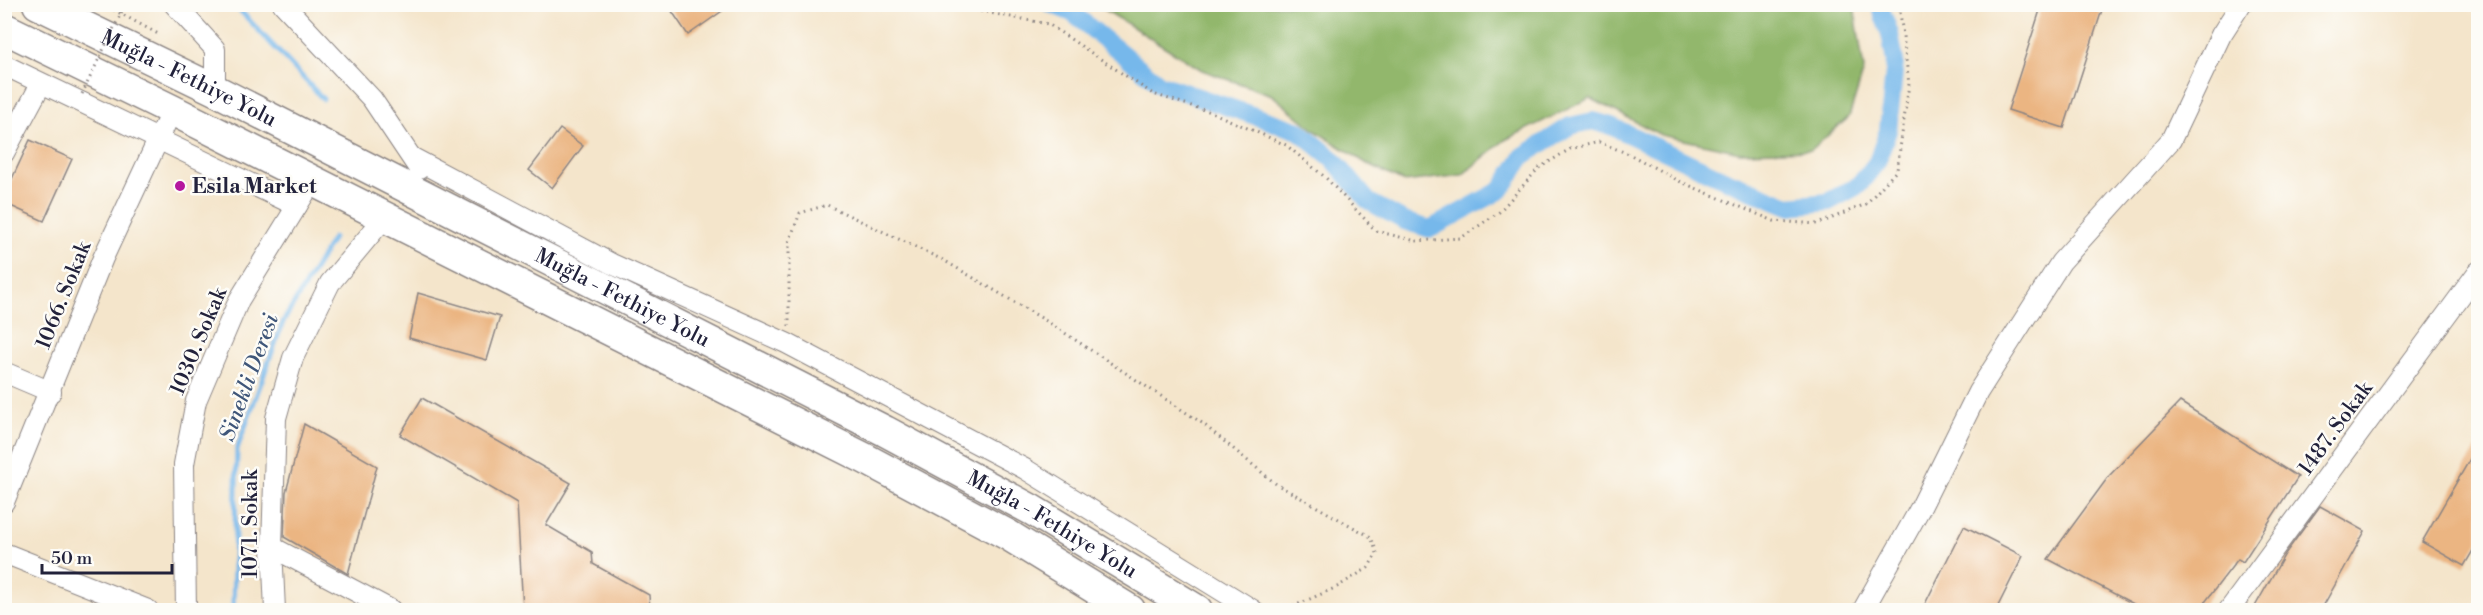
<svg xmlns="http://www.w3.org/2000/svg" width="2483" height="615" font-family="'Libre Bodoni',serif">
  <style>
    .forest { fill: #92b76c; stroke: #5a6c54; stroke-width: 1.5 }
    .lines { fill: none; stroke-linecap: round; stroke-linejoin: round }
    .stream { stroke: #76b8eb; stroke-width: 5 }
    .canal { stroke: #76b8eb; stroke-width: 18 }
    .building { fill: #ebb582 }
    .minor-casing { stroke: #8b8483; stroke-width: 22 }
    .highway-casing { stroke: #8b8483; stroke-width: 33 }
    .path { stroke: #8b8483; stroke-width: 3; stroke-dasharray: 1.5 4.5; stroke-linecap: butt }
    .minor { stroke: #fff; stroke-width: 20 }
    .highway { stroke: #fff; stroke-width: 30 }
    .path-bridge { stroke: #8b8483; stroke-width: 3; stroke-dasharray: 1.5 4.5; stroke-linecap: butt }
    .poi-dot { fill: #b5179e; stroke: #fdfcf7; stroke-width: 2 }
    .labels { text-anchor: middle; stroke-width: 5; stroke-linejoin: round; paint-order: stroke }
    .street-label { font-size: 21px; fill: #22223b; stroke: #fdfcf7 }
    .poi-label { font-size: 21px; font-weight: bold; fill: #22223b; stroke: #fdfcf7; text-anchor: start }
    .water-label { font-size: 22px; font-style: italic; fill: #3f5679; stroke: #fdfcf7 }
  </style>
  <rect width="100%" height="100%" fill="#fdfcf7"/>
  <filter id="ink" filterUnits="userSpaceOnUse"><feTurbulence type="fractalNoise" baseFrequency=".0167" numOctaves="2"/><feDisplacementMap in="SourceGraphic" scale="12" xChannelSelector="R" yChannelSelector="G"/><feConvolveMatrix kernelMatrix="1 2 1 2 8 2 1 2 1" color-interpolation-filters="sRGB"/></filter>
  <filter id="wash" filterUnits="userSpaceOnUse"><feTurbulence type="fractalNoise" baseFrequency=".008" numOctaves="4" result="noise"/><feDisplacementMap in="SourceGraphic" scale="24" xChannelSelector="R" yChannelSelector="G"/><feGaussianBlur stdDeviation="1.35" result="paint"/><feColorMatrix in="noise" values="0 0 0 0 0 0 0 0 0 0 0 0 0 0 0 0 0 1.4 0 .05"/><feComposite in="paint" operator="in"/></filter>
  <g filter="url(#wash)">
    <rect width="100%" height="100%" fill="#f4e5cb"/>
    <path class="forest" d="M1097,5H1854L1864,70L1849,117L1811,150L1740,152L1661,135L1590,98L1505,140L1462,175L1404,182L1369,165L1314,130L1272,95L1202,70Z"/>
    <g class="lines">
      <g class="stream">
        <path d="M234,4L323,99"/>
        <path d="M233,610L237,449L283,322L333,238"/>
      </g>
      <path class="canal" d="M1050,4L1072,13L1160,84L1299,131L1333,159L1368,201L1404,221L1430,229L1501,190L1523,156L1570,126L1593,121L1611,126L1719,177L1789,206L1828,202L1859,185L1877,162L1888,131L1895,62L1890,34L1879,4"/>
    </g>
    <g id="blocks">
      <g class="building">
        <path d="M667,4H732L688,35Z"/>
        <path d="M2042,4H2086L2102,10L2064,128L2008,110Z"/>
        <path d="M560,129L583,146L552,188L529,170Z"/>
        <path d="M30,140L72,159L44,221L4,203V181L10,183Z"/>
        <path d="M418,293L500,317L487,360L409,338Z"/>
        <path d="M422,398L571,483L546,525L592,552L593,564L649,595L650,610H523L517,503L400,435Z"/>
        <path d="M2180,402L2298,477L2243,562L2238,559L2199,610H2145L2048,559L2109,476Z"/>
        <path d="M304,424L377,466L348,574L284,537L286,492Z"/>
        <path d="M2478,445V542L2464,566L2422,542Z"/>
        <path d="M2320,506L2365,531L2321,610H2253L2285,554Z"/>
        <path d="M1964,526L2023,556L1996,610H1922Z"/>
      </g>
    </g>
  </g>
  <g filter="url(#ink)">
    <use href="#blocks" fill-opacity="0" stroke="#8b8483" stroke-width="1.5"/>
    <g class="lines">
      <g class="minor-casing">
        <g id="minor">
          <path d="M174,4L215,49V90"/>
          <path d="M283,4L372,99L419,169"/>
          <path d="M4,65L297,206"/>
          <path d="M4,153L41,84"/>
          <path d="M413,158L612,264L786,343L1025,469L1253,610"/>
          <path d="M4,372L51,392"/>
          <path d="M4,502L103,258L172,110"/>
          <path d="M272,547L391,610"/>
          <path d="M4,553L148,610"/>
          <path d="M186,610L184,464L196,401L239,300L313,180"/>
          <path d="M275,610L272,547L276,418L293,358L330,283L385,217"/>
          <path d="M1863,610L1922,505L1978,392L2061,262L2171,140L2221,35L2241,4"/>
          <path d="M2229,610L2478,272"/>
        </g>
      </g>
      <g class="highway-casing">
        <g id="highway">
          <path id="s1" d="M38,4L215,90L885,431L1032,510L1197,610"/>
          <path d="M4,28L172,110L864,458L1008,535L1130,610"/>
        </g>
      </g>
      <g class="path">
        <path d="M103,4L160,35"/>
        <path d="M115,4L123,9"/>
        <path d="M964,4L979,11L1048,24L1153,94L1211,112L1286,145L1326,178L1376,231L1416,241L1461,238L1499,212L1539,168L1570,149L1599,142L1631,155L1681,182L1774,221L1818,224L1866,204L1897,170L1909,84L1899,4"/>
        <path d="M789,326V242L800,213L827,205L945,261L1048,322L1202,423L1276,484L1371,537L1377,553L1368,568L1337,587L1285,610"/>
      </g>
      <use href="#minor" class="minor"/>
      <use href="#highway" class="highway"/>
      <path class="path-bridge" d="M82,94L123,9"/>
    </g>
  </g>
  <circle class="poi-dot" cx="180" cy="186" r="6"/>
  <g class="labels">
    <g class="street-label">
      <text dy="7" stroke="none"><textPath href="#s1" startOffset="168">Muğla - Fethiye Yolu</textPath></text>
      <text transform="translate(63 295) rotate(-68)" y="7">1066. Sokak</text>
      <text dy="7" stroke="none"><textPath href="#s1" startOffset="654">Muğla - Fethiye Yolu</textPath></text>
      <text transform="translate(198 341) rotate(-67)" y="7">1030. Sokak</text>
      <text transform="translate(2335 428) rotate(-54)" y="7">1487. Sokak</text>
      <text transform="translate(250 524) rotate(-90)" y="7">1071. Sokak</text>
      <text dy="7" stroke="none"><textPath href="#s1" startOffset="1140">Muğla - Fethiye Yolu</textPath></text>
    </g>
    <g class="poi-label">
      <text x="192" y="193">Esila Market</text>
    </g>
    <g class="water-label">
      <text transform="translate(248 377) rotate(-70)" y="8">Sinekli Deresi</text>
    </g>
  </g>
  <rect width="2483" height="615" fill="none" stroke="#fdfcf7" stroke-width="24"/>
  <path d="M42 564v9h130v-9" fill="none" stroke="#22223b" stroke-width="3"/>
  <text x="51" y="564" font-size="18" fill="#22223b" stroke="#fdfcf7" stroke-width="4.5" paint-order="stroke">50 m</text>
</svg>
